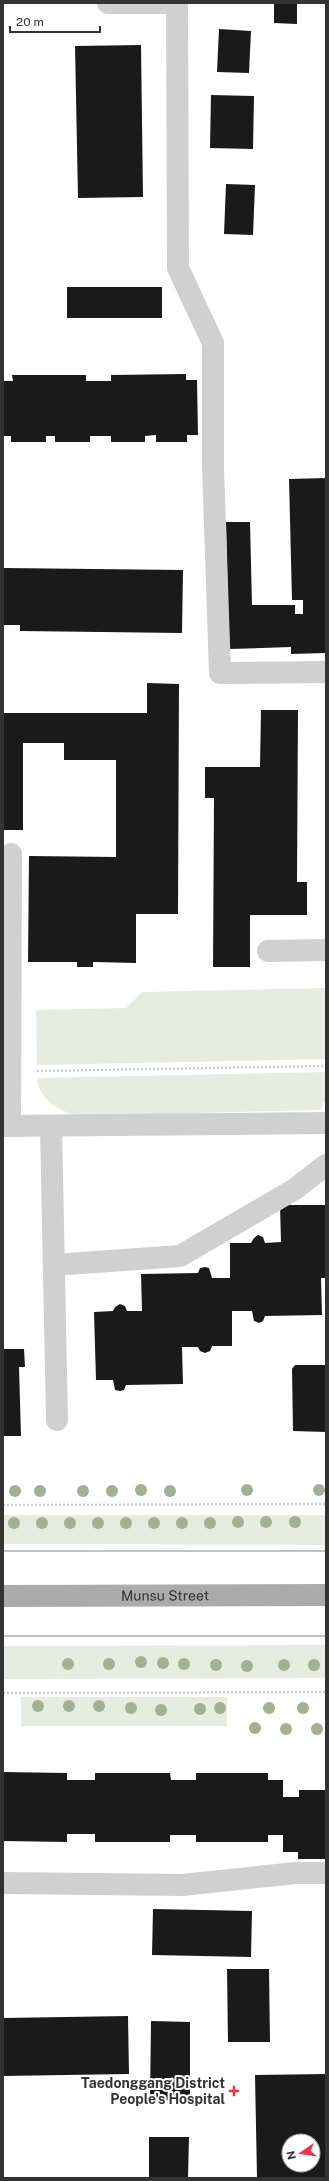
<svg xmlns="http://www.w3.org/2000/svg" width="329" height="2181" font-family="'Public Sans',sans-serif">
  <style>
    .green { fill: #e6ecdf }
    .building { fill: #1a1a1a; fill-rule: evenodd }
    .lines { fill: none; stroke-linecap: round; stroke-linejoin: round }
    .path { stroke: #cdcdcd; stroke-width: 2.5; stroke-dasharray: 2 2; stroke-linecap: butt }
    .minor { stroke: #d0d0d0; stroke-width: 22 }
    .primary { stroke: #ababab; stroke-width: 22 }
    .tram { stroke: #888; stroke-width: 1 }
    .tree { fill: #a2b095 }
    .poi-dot { fill: #e63946; stroke: #fff; stroke-width: 1.5 }
    .labels { text-anchor: middle; stroke-width: 4; stroke-linejoin: round; paint-order: stroke }
    .street-label { font-size: 14px; fill: #333; stroke: #fff }
    .poi-label { font-size: 14px; font-weight: bold; fill: #333; stroke: #fff; text-anchor: end }
  </style>
  <rect width="100%" height="100%" fill="#fff"/>
  <g class="green">
    <path d="M326,988V1059L37,1065L36,1010L126,1008L142,992Z"/>
    <path d="M326,1072V1099L320,1110L76,1116C59,1110 38,1099 37,1078Z"/>
    <path d="M3,1515H326V1545L3,1544Z"/>
    <path d="M326,1645V1678L3,1679V1646Z"/>
    <rect x="21" y="1697" width="206" height="29"/>
  </g>
  <g class="building">
    <path d="M274,3H297V24L274,23Z"/>
    <path d="M219,29L251,31L249,73L217,72Z"/>
    <path d="M141,45L143,197L78,198L75,46Z"/>
    <path d="M211,95L254,96L253,149L210,148Z"/>
    <path d="M226,184L255,185L253,235L224,234Z"/>
    <rect x="67" y="287" width="95" height="31"/>
    <path d="M186,374V380H197L198,435H187V442H156V435L145,436V442H111V436H90V442H55V436H46V442H11V436H3V381H13L12,375H86V381H111V375Z"/>
    <path d="M326,478V653L291,654V647L229,649L226,522H250L252,605H295V614H303V600H292L289,479Z"/>
    <path d="M4,568L183,570L182,633L20,631V625H4Z"/>
    <path d="M147,683L179,684L178,914H136V963L93,962V967H77V962H28L29,856L116,857V760H64V743H23V830H3V713H147Z"/>
    <path d="M261,710H298L297,882H307V915H250V967H213L214,798H205V767H260Z"/>
    <path d="M280,1205H326V1278H321L322,1315L265,1316L263,1321L259,1323L254,1321L252,1311H232V1346H212L210,1351L205,1353L200,1351L198,1347H182L183,1384L126,1385L124,1390L120,1391L115,1390L113,1380H96L94,1312L113,1311L115,1307L120,1304L125,1306L127,1311H142L141,1274L198,1273L200,1268L205,1267L209,1268L212,1278H230V1243H251L254,1238L258,1235L263,1237L265,1243L281,1242Z"/>
    <path d="M3,1349H24L25,1367H19L21,1436H3Z"/>
    <path d="M295,1365H326V1432L293,1431L292,1369Z"/>
    <path d="M3,1772L67,1773V1780H95V1773H170L171,1780H196V1773H268V1780H283V1797H299V1790H326V1859H298V1852H283V1835H268V1842H196V1835H170V1842H95V1834H67V1842L3,1841Z"/>
    <path d="M153,1909L252,1911L251,1957L152,1955Z"/>
    <path d="M227,1969H269L270,2042H228Z"/>
    <path d="M128,2016L129,2074L3,2076V2018Z"/>
    <path d="M151,2021L190,2022V2100H150Z"/>
    <path d="M326,2074V2178H257L255,2075ZM289,2141H313V2165H289Z"/>
    <path d="M149,2137H189L188,2178H149Z"/>
  </g>
  <g class="lines">
    <g class="path">
      <path d="M37,1071L326,1066"/>
      <path d="M3,1505L326,1504"/>
      <path d="M3,1693L326,1692"/>
    </g>
    <g class="minor">
      <path d="M108,3H174"/>
      <path d="M177,3L178,268L213,343V467L220,673L326,672"/>
      <path d="M268,951L326,950"/>
      <path d="M3,1126L326,1123"/>
      <path d="M10,1126L11,854"/>
      <path d="M51,1126L57,1420"/>
      <path d="M54,1265L180,1256L295,1189L326,1165"/>
      <path d="M3,1883L182,1885L296,1873H326"/>
    </g>
    <path class="primary" id="s1" d="M3,1596L326,1595"/>
    <g class="tram">
      <path d="M3,1551H326"/>
      <path d="M3,1636H326"/>
    </g>
  </g>
  <g class="tree">
    <circle cx="141" cy="1490" r="6"/>
    <circle cx="247" cy="1490" r="6"/>
    <circle cx="319" cy="1490" r="6"/>
    <circle cx="15" cy="1491" r="6"/>
    <circle cx="40" cy="1491" r="6"/>
    <circle cx="83" cy="1491" r="6"/>
    <circle cx="112" cy="1491" r="6"/>
    <circle cx="170" cy="1491" r="6"/>
    <circle cx="238" cy="1522" r="6"/>
    <circle cx="266" cy="1522" r="6"/>
    <circle cx="295" cy="1522" r="6"/>
    <circle cx="14" cy="1523" r="6"/>
    <circle cx="42" cy="1523" r="6"/>
    <circle cx="70" cy="1523" r="6"/>
    <circle cx="98" cy="1523" r="6"/>
    <circle cx="126" cy="1523" r="6"/>
    <circle cx="154" cy="1523" r="6"/>
    <circle cx="182" cy="1523" r="6"/>
    <circle cx="210" cy="1523" r="6"/>
    <circle cx="141" cy="1662" r="6"/>
    <circle cx="163" cy="1663" r="6"/>
    <circle cx="68" cy="1664" r="6"/>
    <circle cx="109" cy="1664" r="6"/>
    <circle cx="184" cy="1664" r="6"/>
    <circle cx="216" cy="1665" r="6"/>
    <circle cx="284" cy="1665" r="6"/>
    <circle cx="314" cy="1665" r="6"/>
    <circle cx="247" cy="1666" r="6"/>
    <circle cx="38" cy="1706" r="6"/>
    <circle cx="69" cy="1706" r="6"/>
    <circle cx="99" cy="1706" r="6"/>
    <circle cx="131" cy="1708" r="6"/>
    <circle cx="220" cy="1708" r="6"/>
    <circle cx="269" cy="1708" r="6"/>
    <circle cx="303" cy="1708" r="6"/>
    <circle cx="200" cy="1709" r="6"/>
    <circle cx="161" cy="1710" r="6"/>
    <circle cx="255" cy="1728" r="6"/>
    <circle cx="286" cy="1729" r="6"/>
    <circle cx="317" cy="1729" r="6"/>
  </g>
  <path class="poi-dot" d="M232 2085h4v4h4v4h-4v4h-4v-4h-4v-4h4z"/>
  <g class="labels">
    <g class="street-label">
      <text dy="5" stroke="none"><textPath href="#s1" startOffset="162">Munsu Street</textPath></text>
    </g>
    <g class="poi-label">
      <text x="225" y="2088">Taedonggang District<tspan x="225" dy="16">People's Hospital</tspan></text>
    </g>
  </g>
  <rect width="329" height="2181" fill="none" stroke="#333333" stroke-width="8"/>
  <g transform="translate(301 2153) rotate(257)"><circle r="19" fill="#ffffff" stroke="#adadad"/>
  <path d="M0-3L7 15L0 10L-7 15Z" fill="#e63946"/>
  <text y="-6" font-size="11" font-weight="bold" text-anchor="middle" fill="#333333">N</text>
  </g>
  <path d="M10 26v6h90v-6" fill="none" stroke="#333333" stroke-width="2"/>
  <text x="16" y="26" font-size="12" fill="#333333" stroke="#ffffff" stroke-width="3" paint-order="stroke">20 m</text>
</svg>
